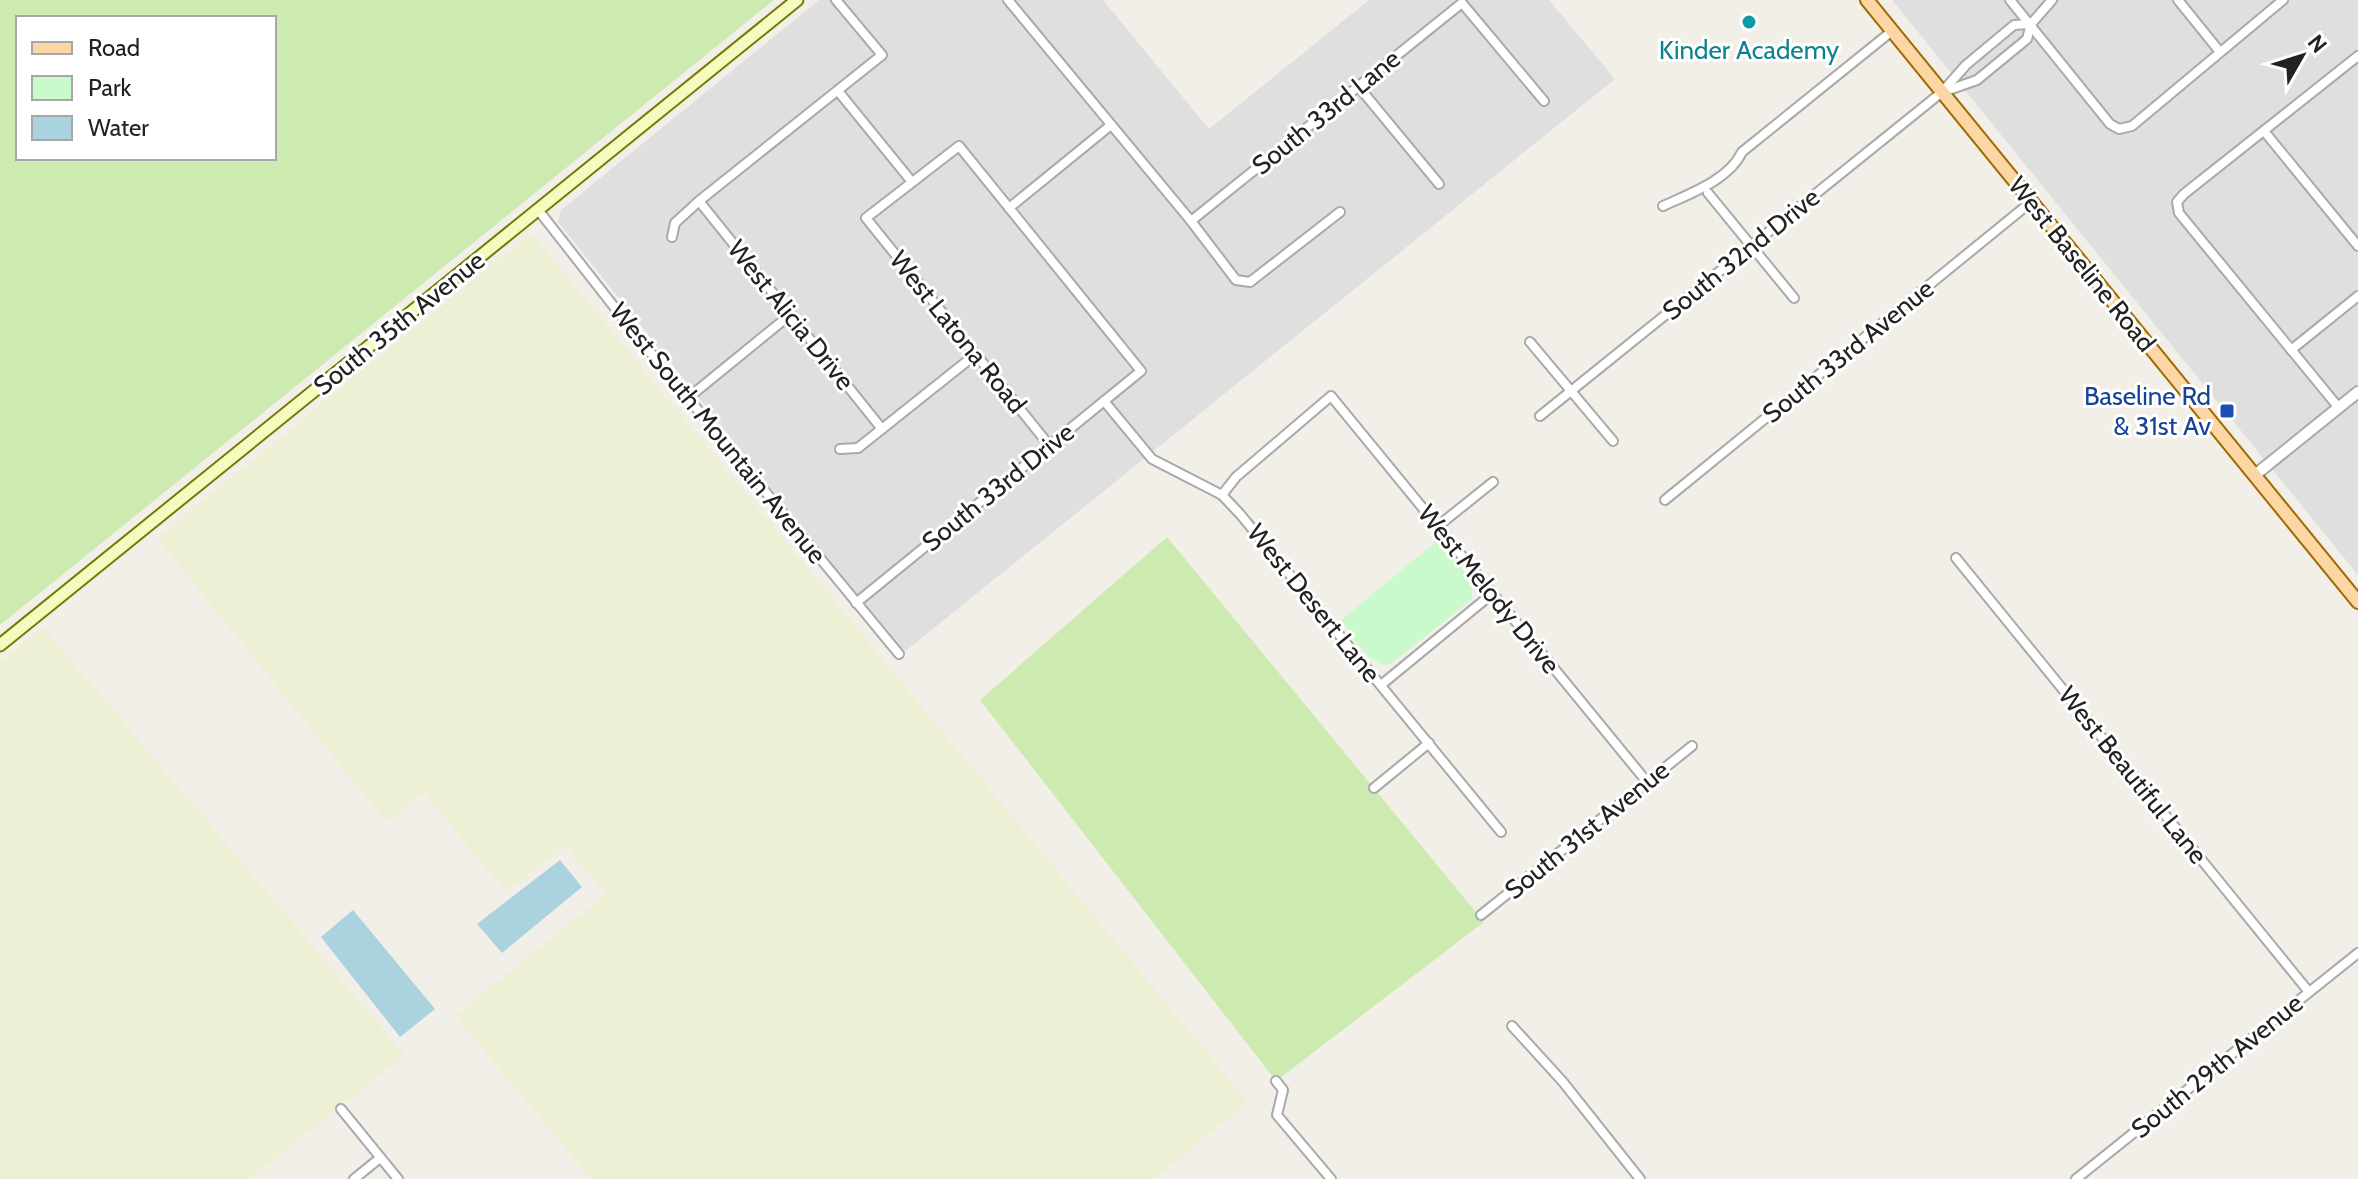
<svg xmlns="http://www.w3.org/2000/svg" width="2358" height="1179" font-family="Cabin,sans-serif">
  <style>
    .residential { fill: #e0dfdf }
    .farmland { fill: #eef0d5 }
    .grass { fill: #cdebb0; fill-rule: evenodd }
    .park { fill: #c8facc }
    .water { fill: #aad3df }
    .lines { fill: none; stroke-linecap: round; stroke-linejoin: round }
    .minor-casing { stroke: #a9a9a9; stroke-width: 12 }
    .tertiary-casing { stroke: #a9a9a9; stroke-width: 14 }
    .secondary-casing { stroke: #707d05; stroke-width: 15 }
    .primary-casing { stroke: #a06b00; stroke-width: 16 }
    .minor { stroke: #fff; stroke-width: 8 }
    .tertiary { stroke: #fff; stroke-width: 10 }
    .secondary { stroke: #f7fabf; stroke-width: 11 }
    .primary { stroke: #fcd6a4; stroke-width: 12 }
    .culture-dot { fill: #0f9aa8; stroke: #fff; stroke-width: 3 }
    .transit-dot { fill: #1a4fb4; stroke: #fff; stroke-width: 3 }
    .labels { text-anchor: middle; stroke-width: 6; stroke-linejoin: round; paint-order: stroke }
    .culture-label { font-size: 26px; fill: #0d838f; stroke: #fff }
    .street-label { font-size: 26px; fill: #222; stroke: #fff }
    .transit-label { font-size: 26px; fill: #164399; stroke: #fff; text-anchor: end }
  </style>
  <rect width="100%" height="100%" fill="#f2efe9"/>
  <g class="residential">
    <path d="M819,0H1103L1209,129L1369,0H1549L1615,79L903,653L558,222L561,210Z"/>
    <path d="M1892,0H2358V575L2087,241Z"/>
  </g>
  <g class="farmland">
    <path d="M531,233L1248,1102L1155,1179H591L455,1016L606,894L566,846L506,892L424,793L386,822L157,538Z"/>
    <path d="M43,627L405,1055L249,1179H0V662Z"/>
  </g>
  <g class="grass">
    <path d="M0,0H774L0,625ZM274,18V158H18V18Z"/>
    <path d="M1167,537L1484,922L1276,1081L980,700Z"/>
  </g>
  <path class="park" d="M1437,541L1473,581L1472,599L1391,664C1371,670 1352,634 1341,620Z"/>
  <g class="water">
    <path d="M560,860L582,887L502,953L477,924Z"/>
    <path d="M353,910L435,1009L400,1037L321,937Z"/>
  </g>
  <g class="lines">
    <g class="minor-casing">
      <g id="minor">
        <path d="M1008,0L1191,221L1236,280L1250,282L1340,212"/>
        <path d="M2010,0L2110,124L2119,129L2132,126L2283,0"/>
        <path d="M2178,0L2220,52"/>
        <path d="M1358,86L1439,184"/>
        <path d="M838,91L912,182"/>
        <path d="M1943,92L1977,80L2027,39L2031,24L2052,0"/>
        <path d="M2264,131L2358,246"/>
        <path d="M1708,193L1794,298"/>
        <path d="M699,201L882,429"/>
        <path d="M1663,206C1689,194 1729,180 1742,152L1892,31"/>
        <path d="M1009,208L1111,125"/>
        <path d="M539,211L637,336L899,654"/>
        <path d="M1191,221L1462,3L1544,101"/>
        <path d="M672,237L675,223L699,201L882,55L836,0"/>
        <path d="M1530,342L1613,441"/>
        <path d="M2291,350L2358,296"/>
        <path d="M688,398L791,314"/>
        <path d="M1104,401L1152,459L1222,495L1240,514L1501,832"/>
        <path d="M2339,408L2179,213L2177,202L2184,194L2358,56"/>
        <path d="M1540,416L1942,92L1966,65L2014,25L2031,24"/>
        <path d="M840,449L858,448L976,354"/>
        <path d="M1222,495L1236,477L1331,396L1647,782"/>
        <path d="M1665,500L2031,202"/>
        <path d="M1438,526L1493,482"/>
        <path d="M1956,558L2309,992"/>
        <path d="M856,603L1141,371L959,146L866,218L1049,445"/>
        <path d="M1381,685L1493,593"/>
        <path d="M1374,788L1429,743"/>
        <path d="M1481,915L1692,746"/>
        <path d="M1512,1026L1563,1082L1640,1179"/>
        <path d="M1276,1081L1283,1090L1277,1115L1331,1179"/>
        <path d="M341,1109L398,1179"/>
        <path d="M354,1179L380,1158"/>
        <path d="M2076,1179L2358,953"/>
      </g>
    </g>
    <g class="tertiary-casing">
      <path id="tertiary" d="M2255,475L2358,392"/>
    </g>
    <g class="secondary-casing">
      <path id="secondary" d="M0,645L797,0"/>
    </g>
    <g class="primary-casing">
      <path id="primary" d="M1867,0L2358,602"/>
    </g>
    <use href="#minor" class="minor"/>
    <use href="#tertiary" class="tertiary"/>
    <use href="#secondary" class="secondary"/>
    <use href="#primary" class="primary"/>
  </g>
  <circle class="culture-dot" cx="1749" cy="22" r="8"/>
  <rect class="transit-dot" x="2219" y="403" width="16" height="16" rx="4"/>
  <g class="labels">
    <g class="culture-label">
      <text x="1749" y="59">Kinder Academy</text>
    </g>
    <g class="street-label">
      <text transform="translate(1326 112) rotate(-39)" y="9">South 33rd Lane</text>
      <text transform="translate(1741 254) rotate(-39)" y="9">South 32nd Drive</text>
      <text transform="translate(2082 264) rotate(51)" y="9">West Baseline Road</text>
      <text transform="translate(791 315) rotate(51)" y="9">West Alicia Drive</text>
      <text transform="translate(399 323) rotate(-39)" y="9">South 35th Avenue</text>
      <text transform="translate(958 332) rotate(51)" y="9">West Latona Road</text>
      <text transform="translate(1848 351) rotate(-39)" y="9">South 33rd Avenue</text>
      <text transform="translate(718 433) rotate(51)" y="9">West South Mountain Avenue</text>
      <text transform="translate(998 487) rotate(-39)" y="9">South 33rd Drive</text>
      <text transform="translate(1489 589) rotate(51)" y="9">West Melody Drive</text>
      <text transform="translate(1314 603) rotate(51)" y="9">West Desert Lane</text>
      <text transform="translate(2133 775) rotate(51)" y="9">West Beautiful Lane</text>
      <text transform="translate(1587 830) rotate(-39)" y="9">South 31st Avenue</text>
      <text transform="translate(2217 1066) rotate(-39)" y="9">South 29th Avenue</text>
    </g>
    <g class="transit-label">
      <text x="2211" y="405">Baseline Rd<tspan x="2211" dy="30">&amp; 31st Av</tspan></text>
    </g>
  </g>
  <rect x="16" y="16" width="260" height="144" fill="#ffffff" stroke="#a7a7a7" stroke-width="2"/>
  <rect x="32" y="42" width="40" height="12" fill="#fcd6a4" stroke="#a7a7a7" stroke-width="2"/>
  <text x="88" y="56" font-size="24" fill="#222222">Road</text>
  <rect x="32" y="76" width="40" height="24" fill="#c8facc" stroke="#a7a7a7" stroke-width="2"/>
  <text x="88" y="96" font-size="24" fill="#222222">Park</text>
  <rect x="32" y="116" width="40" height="24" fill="#aad3df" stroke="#a7a7a7" stroke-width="2"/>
  <text x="88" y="136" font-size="24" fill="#222222">Water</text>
  <g transform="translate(2302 56) rotate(51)" stroke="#ffffff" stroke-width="6" paint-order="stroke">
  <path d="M0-6L14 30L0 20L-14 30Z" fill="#222222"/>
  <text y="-12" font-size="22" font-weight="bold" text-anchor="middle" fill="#222222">N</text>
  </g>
</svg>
